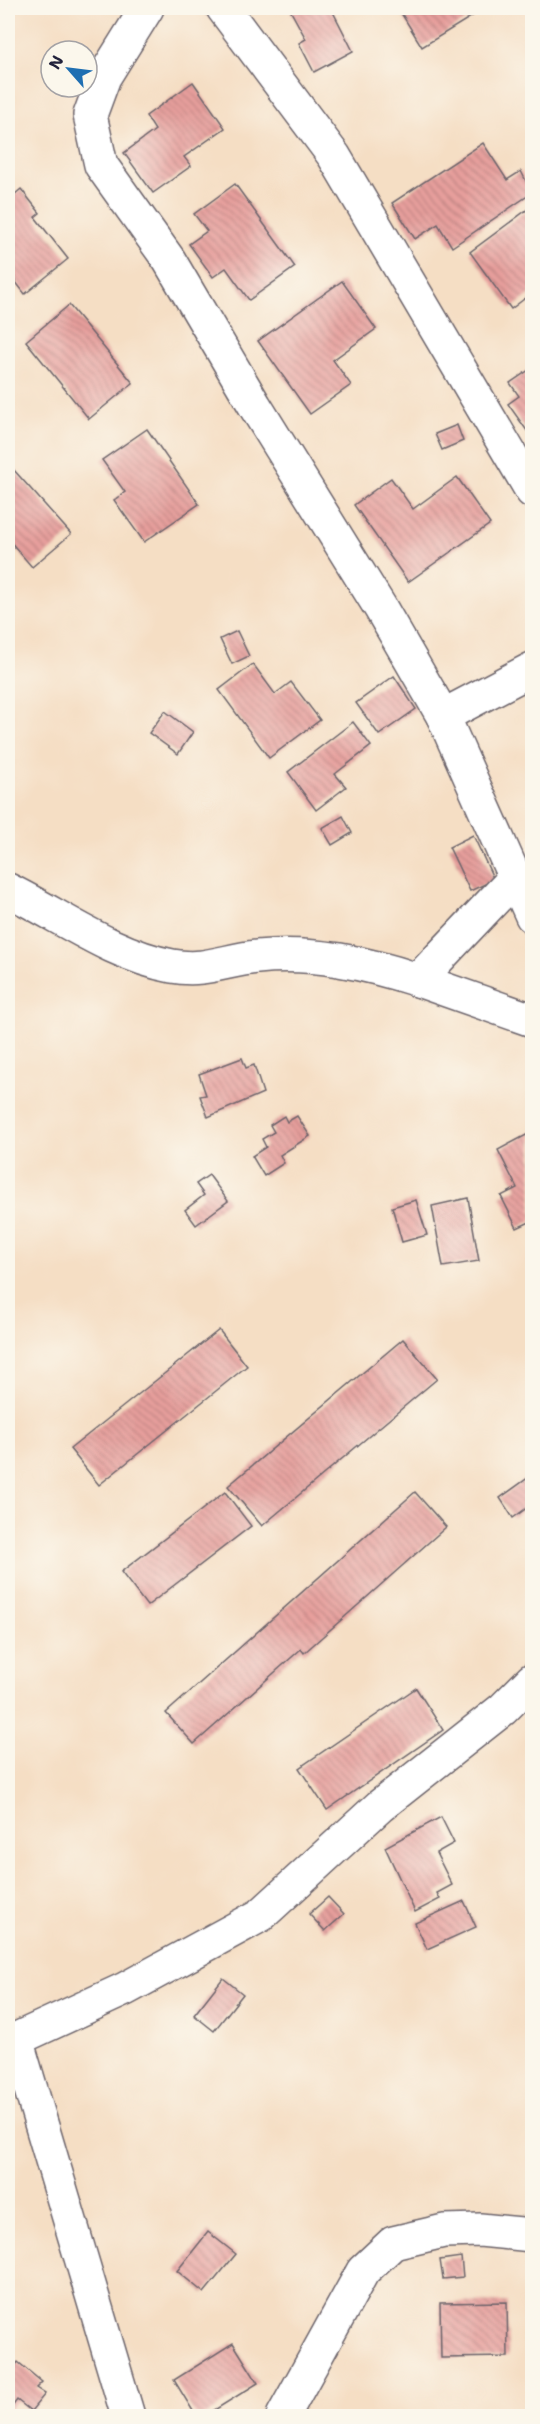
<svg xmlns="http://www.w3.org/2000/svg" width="540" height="2424" font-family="'Shantell Sans',sans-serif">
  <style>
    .building { fill: url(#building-back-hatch) }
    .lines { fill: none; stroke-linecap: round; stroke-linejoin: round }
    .minor-casing { stroke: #6c646b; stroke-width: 36 }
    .minor { stroke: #fff; stroke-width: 33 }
  </style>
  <defs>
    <pattern id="building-back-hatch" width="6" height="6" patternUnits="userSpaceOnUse" patternTransform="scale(1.5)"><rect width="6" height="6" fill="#e79f9c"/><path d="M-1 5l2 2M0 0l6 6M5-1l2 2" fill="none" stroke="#bb8180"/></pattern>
  </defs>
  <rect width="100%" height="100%" fill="#fbf7ec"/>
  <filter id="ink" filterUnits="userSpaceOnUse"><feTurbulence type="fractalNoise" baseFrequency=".0167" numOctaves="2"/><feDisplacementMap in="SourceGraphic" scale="12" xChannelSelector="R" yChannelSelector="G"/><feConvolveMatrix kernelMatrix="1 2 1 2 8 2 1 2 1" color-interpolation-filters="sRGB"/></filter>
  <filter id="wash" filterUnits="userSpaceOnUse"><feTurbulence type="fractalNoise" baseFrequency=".008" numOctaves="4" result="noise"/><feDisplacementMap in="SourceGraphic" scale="24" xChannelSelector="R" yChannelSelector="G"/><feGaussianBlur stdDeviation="1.35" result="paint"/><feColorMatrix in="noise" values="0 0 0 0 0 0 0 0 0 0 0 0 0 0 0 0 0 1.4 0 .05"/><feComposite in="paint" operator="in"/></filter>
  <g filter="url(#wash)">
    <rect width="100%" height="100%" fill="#f5dec4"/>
    <g id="blocks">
      <g class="building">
        <path d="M289,8H331L353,51L314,72L299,43L306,39Z"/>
        <path d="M398,8H469L474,15L422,47Z"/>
        <path d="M193,82L225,128L184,157L191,166L153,193L124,153L155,130L146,116Z"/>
        <path d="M483,143L507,180L521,171L532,193L452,247L438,224L415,239L392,203Z"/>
        <path d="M235,184L295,267L249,300L226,268L213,277L189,244L207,231L194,214Z"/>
        <path d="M21,189L40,213L35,217L68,259L25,294L8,272V200Z"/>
        <path d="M532,206V293L511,309L470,252Z"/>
        <path d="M342,281L376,329L333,360L351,385L310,414L258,341Z"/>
        <path d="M69,305L133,383L89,419L26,341Z"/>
        <path d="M532,368V434L530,435L508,404L519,396L510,383Z"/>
        <path d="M457,425L463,441L442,450L435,434Z"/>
        <path d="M147,429L199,504L144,542L114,500L125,492L102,460Z"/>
        <path d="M13,469L71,534L32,567L8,539V474Z"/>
        <path d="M457,477L490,524L408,582L354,505L391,478L413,509Z"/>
        <path d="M237,631L249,656L232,664L220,639Z"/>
        <path d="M253,664L275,694L291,682L320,720L269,758L219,690Z"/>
        <path d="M394,676L416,709L379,735L356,703Z"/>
        <path d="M165,711L193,732L178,754L149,733Z"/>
        <path d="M353,722L371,746L335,774L346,787L316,810L288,772Z"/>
        <path d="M343,816L352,833L332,845L322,828Z"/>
        <path d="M473,835L494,880L470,891L449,847Z"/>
        <path d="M242,1058L246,1068L254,1065L263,1093L208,1117L200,1096L206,1095L199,1074Z"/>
        <path d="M284,1116L287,1122L297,1116L310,1136L280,1155L284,1163L264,1176L252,1156L266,1147L262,1139L274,1132L270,1125Z"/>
        <path d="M532,1132V1221L517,1228L501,1196L517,1188L498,1150Z"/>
        <path d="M209,1175L228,1201L196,1225L185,1210L204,1195L196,1184Z"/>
        <path d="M468,1198L479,1261L443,1267L432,1206Z"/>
        <path d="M416,1200L427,1235L402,1242L392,1207Z"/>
        <path d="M219,1330L247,1366L99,1485L70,1449Z"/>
        <path d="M403,1339L437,1379L262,1526L228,1486Z"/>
        <path d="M532,1475V1504L513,1518L500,1498Z"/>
        <path d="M225,1492L251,1526L147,1606L121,1572Z"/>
        <path d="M415,1492L446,1527L304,1653L301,1649L194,1744L166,1713Z"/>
        <path d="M416,1688L443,1730L327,1810L299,1768Z"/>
        <path d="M441,1817L454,1843L436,1853L452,1885L437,1893L440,1899L415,1912L385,1847Z"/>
        <path d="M328,1897L344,1914L325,1931L309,1914Z"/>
        <path d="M464,1901L476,1927L427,1949L415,1923Z"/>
        <path d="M223,1978L243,1994L214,2031L194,2015Z"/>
        <path d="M208,2232L236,2254L204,2293L177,2271Z"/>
        <path d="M461,2257L463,2277L443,2279L440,2260Z"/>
        <path d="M507,2302L508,2357L441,2358L440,2303Z"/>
        <path d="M233,2343L258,2383L205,2416H196L174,2380Z"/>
        <path d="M18,2362L42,2382L36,2388L45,2394L31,2411L17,2400L8,2412V2375Z"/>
      </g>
    </g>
  </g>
  <g filter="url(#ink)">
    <use href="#blocks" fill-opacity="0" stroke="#6c646b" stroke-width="1.5"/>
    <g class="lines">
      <g class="minor-casing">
        <g id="minor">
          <path d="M147,8L104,77L90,115L101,165L169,260L255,406L380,607L443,716L532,916"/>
          <path d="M223,8L334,156L532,491"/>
          <path d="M443,716L532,669"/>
          <path d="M8,890C61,916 113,955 172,966C206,972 225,960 257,957C312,951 366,963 418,980L515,878"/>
          <path d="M418,980L532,1020"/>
          <path d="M16,2039L128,2416"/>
          <path d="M8,2043L125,1989L261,1915L380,1806L503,1709L532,1680"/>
          <path d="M283,2416L363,2271L393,2243L444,2231L480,2230L532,2235"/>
        </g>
      </g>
      <use href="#minor" class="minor"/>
    </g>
  </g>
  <rect width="540" height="2424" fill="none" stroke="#fbf7ec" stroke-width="30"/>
  <g transform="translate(69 69) rotate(298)"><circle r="28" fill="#fbf7ec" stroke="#a4a2a5" stroke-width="1.5"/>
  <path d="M0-4.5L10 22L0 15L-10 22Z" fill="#1f6fb2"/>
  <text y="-9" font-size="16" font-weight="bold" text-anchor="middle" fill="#22223b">N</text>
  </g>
</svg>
